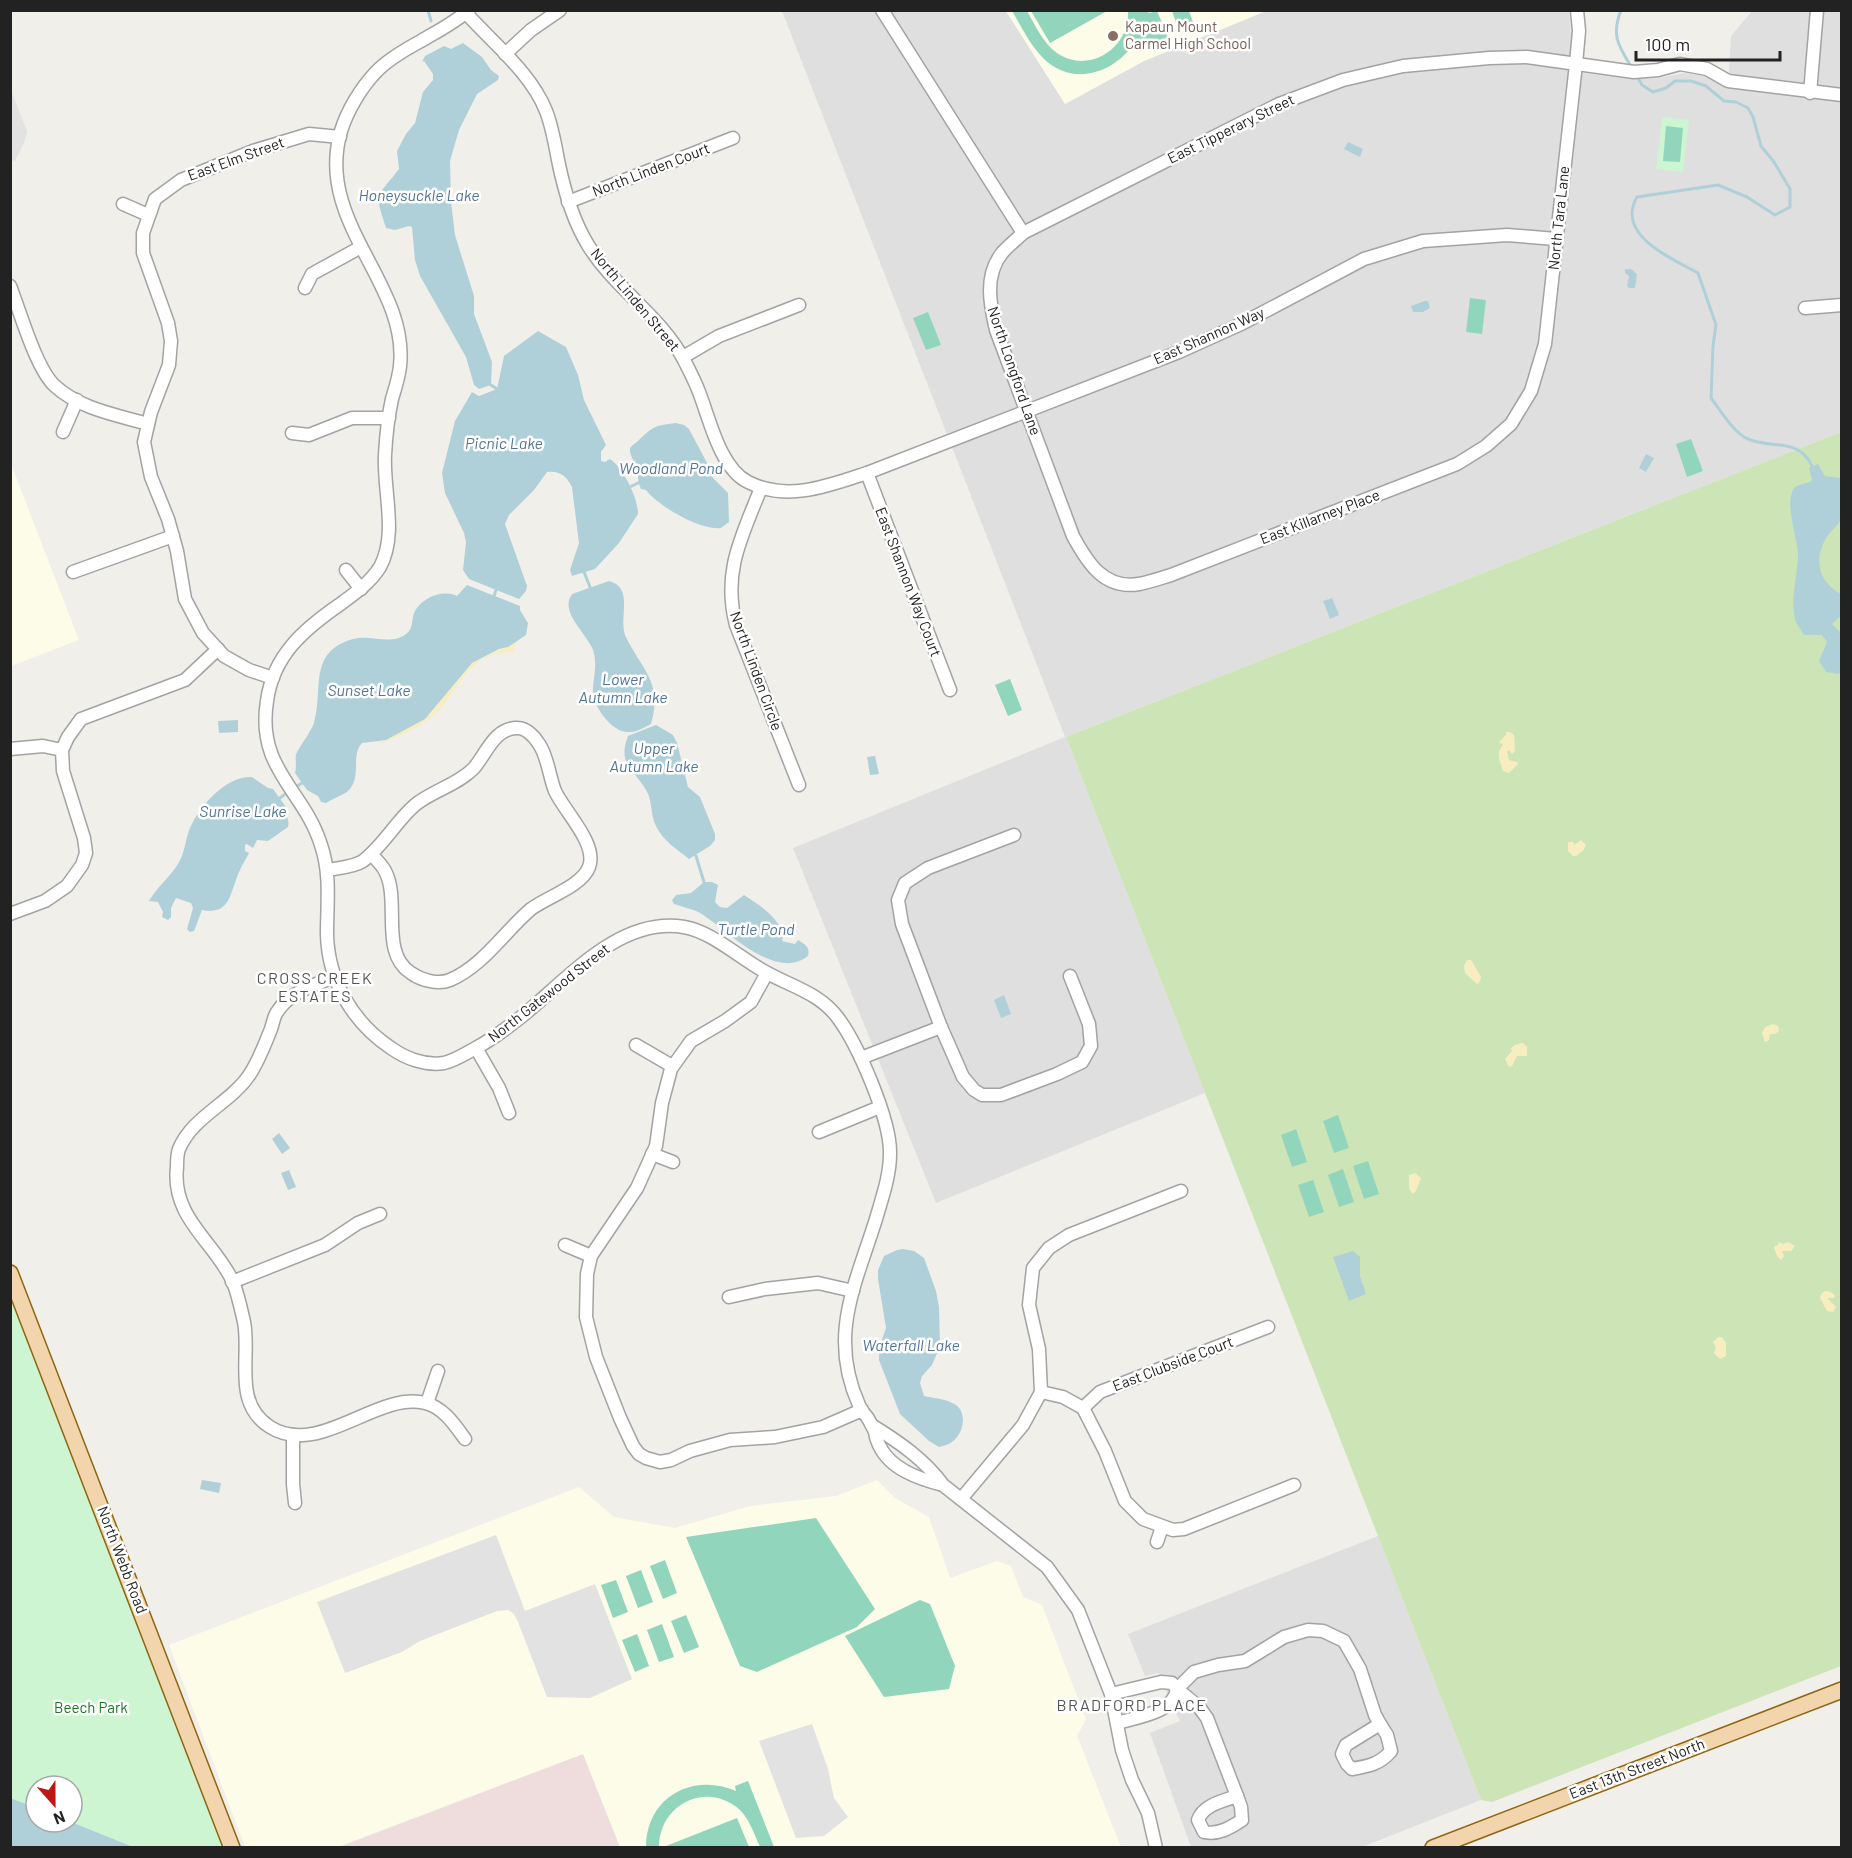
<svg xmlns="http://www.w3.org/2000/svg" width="1852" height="1858" font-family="Barlow,sans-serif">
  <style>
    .residential { fill: #e0dfdf }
    .commercial { fill: #efdcdc }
    .education { fill: #fcfce8 }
    .grass { fill: #cde5b6 }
    .sand { fill: #f8edc1 }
    .park { fill: #cdf5d1; fill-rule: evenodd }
    .pitch { fill: #91d6bc }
    .parking { fill: #e2e2e2 }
    .water { fill: #b0d0d9 }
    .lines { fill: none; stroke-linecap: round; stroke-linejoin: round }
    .stream { stroke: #b0d0d9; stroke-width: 3 }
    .minor-casing { stroke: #a3a3a3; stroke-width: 15 }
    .major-casing { stroke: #8e6611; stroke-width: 18 }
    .minor { stroke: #fff; stroke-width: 12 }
    .major { stroke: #f2d5ad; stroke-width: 15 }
    .education-dot { fill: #8d6e63; stroke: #fff; stroke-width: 2 }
    .labels { text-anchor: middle; stroke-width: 5; stroke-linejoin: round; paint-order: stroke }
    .education-label { font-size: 15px; fill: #785e54; stroke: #fff; text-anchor: start }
    .street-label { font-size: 15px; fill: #222; stroke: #fff }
    .park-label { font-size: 15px; fill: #197721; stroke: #fff }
    .water-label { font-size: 16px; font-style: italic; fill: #517499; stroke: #fff }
    .neighbourhood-label { font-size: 16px; letter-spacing: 1.5px; fill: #555; stroke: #fff }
  </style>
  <rect width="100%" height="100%" fill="#f1efea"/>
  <g class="residential">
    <path d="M782,11H1006L1065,104L1144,61L1266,11H1569L1572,47L1567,71L1628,79L1659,78L1685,73L1704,76L1728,89L1731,36L1752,11H1841V432L1066,737L1205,1093L936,1203L793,848L1065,737Z"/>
    <path d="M1378,1536L1481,1800L1362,1847H1191L1150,1733L1180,1721L1158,1673L1145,1676L1128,1634Z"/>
  </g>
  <path class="commercial" d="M583,1754L620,1847L337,1848Z"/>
  <g class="education">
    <path d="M1006,11H1266L1144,61L1065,104Z"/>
    <path d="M11,464L79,640L11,666H10Z"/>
    <path d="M877,1480L895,1498L929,1517L950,1578L997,1561L1011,1566L1023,1597L1042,1605L1086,1719L1077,1736L1121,1847H620L583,1754L337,1847H245L169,1645L579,1487L614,1517L675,1528L750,1506L836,1496Z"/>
  </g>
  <path class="grass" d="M1841,432V1666L1492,1802L1481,1800L1066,737Z"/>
  <g class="sand">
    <path d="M517,642L513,651C506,653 497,654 490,656C465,664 454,696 436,713C421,727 401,735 383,743L379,741L386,740L472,663Z"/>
    <path d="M1506,732H1510L1514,735L1515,751L1512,754L1509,750L1507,752L1509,760L1517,762L1518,764L1509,773L1503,771C1500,761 1495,753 1503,745L1499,742L1506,735Z"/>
    <path d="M1581,840L1586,845L1583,851L1576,856H1573L1568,851V842H1573L1574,845Z"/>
    <path d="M1467,960H1471L1481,977L1479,983L1477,984L1465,973L1464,966Z"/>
    <path d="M1773,1024L1778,1026L1779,1031L1775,1034H1770L1769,1040L1765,1042L1762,1033L1765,1027Z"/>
    <path d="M1523,1043L1527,1047V1056H1517L1512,1066L1509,1067L1505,1059L1512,1051L1511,1048L1515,1045Z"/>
    <path d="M1415,1173L1421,1178L1416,1191L1413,1194L1409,1189V1175Z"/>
    <path d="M1779,1242L1783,1244L1788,1242L1795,1246L1791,1251H1782L1784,1256L1781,1260L1777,1256L1774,1247L1778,1245Z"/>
    <path d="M1825,1291L1831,1292L1835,1296L1833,1298H1827L1836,1307L1833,1312L1827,1311L1820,1298L1821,1294Z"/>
    <path d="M1718,1337H1722L1726,1343V1356L1720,1359L1714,1353L1716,1347L1713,1342Z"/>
  </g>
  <g class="park">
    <path d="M1662,117L1689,120L1683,172L1656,169Z"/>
    <path d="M11,1275L230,1847H11ZM36,1786H72V1822H36Z"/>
  </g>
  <g class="pitch">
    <path d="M1012,11H1027C1035,25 1043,43 1057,53C1089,75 1130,48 1128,11H1147L1149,13L1157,11L1168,37L1140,52L1135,42C1114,74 1072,87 1043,58C1030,45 1021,26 1012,11Z"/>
    <path d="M1031,11H1107L1050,43Z"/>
    <path d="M1172,11H1189L1193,22L1178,28Z"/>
    <path d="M1666,126L1683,128L1680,162L1663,161Z"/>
    <path d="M1470,298L1486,300L1482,334L1466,332Z"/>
    <path d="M928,312L941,345L926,350L913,318Z"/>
    <path d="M1691,439L1703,471L1687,477L1676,444Z"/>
    <path d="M1010,679L1022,710L1008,716L995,685Z"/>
    <path d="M1338,1115L1349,1148L1334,1153L1323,1121Z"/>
    <path d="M1296,1129L1307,1162L1292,1167L1281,1135Z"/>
    <path d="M1368,1161L1379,1194L1364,1199L1353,1166Z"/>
    <path d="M1343,1169L1354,1202L1339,1207L1328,1175Z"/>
    <path d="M1313,1180L1324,1212L1309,1217L1298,1185Z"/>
    <path d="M816,1518L875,1609L857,1627L757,1672L740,1666L686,1537Z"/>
    <path d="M665,1560L677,1593L663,1599L650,1566Z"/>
    <path d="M641,1570L653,1602L638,1608L626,1576Z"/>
    <path d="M616,1580L628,1612L613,1618L601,1585Z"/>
    <path d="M920,1600L930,1604L955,1666L949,1689L884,1697L845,1636Z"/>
    <path d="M686,1615L699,1647L684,1653L671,1621Z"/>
    <path d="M662,1624L674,1657L659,1662L647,1630Z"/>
    <path d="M637,1634L649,1666L635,1672L622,1640Z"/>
    <path d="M748,1781L774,1847H760C754,1834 750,1820 740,1810C706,1780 659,1805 659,1847H646C646,1798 692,1772 736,1791L735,1786Z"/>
    <path d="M737,1818L749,1847H667L666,1846Z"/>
  </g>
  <g class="parking">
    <path d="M10,88L27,131L25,140L15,161L11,160Z"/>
    <path d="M496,1535L525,1611L595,1584L632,1679L590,1698L547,1697L518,1622L514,1614L508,1610L497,1611L420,1641L402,1652L345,1673L317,1602Z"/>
    <path d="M812,1724L828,1769L834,1798L848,1817L824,1836L796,1838L759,1741Z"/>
  </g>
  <g class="water">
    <path d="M463,43L482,57L491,70L499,76L498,80L477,94L459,130L450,161L451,202L455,235L474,296V314L492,362L491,385L479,389L474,385L466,357L420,276L415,260L412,227L409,226L395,230L386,228C374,191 376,199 399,169L397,151L406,134L415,123L423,92L433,80V74L424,61L422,62L425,56L444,46L451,49Z"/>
    <path d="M1348,142L1363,149L1360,157L1344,149Z"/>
    <path d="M1625,269H1631L1637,274L1635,288H1629L1627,286L1629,276L1625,273Z"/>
    <path d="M1425,301H1428L1430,308L1423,312H1413L1411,306Z"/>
    <path d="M538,331L566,347L578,375L584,400L606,445L601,452V461L605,462L610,459C623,468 638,497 638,514L619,543L595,569L572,576L570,570L579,543L572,487C567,477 560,470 547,472L534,490L509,515L505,524L527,586L526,591L519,599L469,579L463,570L466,542L464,533L445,493L442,473L455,421L472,392L479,396L497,389L504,356Z"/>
    <path d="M676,423L684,425L689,429L706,461L713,478L728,493L729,522L721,528C701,531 658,506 646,490L641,489C637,480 639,478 637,471C636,464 631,458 630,452C629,446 634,445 638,441C654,426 653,426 676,423Z"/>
    <path d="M1646,454L1654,458L1646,472L1639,468Z"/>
    <path d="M1818,464L1825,476L1841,478V520C1837,526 1830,532 1826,538C1813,561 1819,582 1841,594V616L1832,624L1841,633V670L1839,674L1826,672L1819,661L1827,642L1822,635H1804C1801,630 1796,624 1795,619C1790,598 1798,575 1798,554C1797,537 1785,505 1793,490C1796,483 1807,485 1812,480L1809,468Z"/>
    <path d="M609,581C634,587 619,617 625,635C640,668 664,682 651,724C645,727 637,732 630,732C613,734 593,707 593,691C593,677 598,664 593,650C586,632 559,612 572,594Z"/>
    <path d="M467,585L520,606V610L528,623L526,635L508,647L499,649L472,663L425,719L386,740L362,743C350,756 363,778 347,792C341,796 332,799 326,803L321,802L318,796L307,790L295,773C297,765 295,761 296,755C297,750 311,732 314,723C324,690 307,652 353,639C371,634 390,646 406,634C414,628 411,621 414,613C421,598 442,589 457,596Z"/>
    <path d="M1332,598L1339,615L1330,619L1323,601Z"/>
    <path d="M238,720V732L219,733L218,721Z"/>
    <path d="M656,725L673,735L677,743L688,787L700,797L715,834V840L710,846L689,859C678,850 662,840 656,826C650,815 653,801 646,790C634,769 617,765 628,736Z"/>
    <path d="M875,756L879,774L870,775L867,757Z"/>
    <path d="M252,777L268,788L273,789L286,807C285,815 290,820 288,827L268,841L257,840L253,848L247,844L245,845V851L249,853C246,859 242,865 240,870C230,890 232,916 202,910L194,931L190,932L187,929L193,908L191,903L176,898L171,908V917L168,920L162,917L163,912L158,902L149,901C157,887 170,877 178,864C185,853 185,840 190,828C200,806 225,776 252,777Z"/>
    <path d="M704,882H712L718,885L715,902L720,907L727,908L744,895C761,906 775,915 784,934L782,941L795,944L798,940C806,945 810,947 808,956C774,982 728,930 700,913C693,909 682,907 674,904L672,900L676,895L691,893Z"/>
    <path d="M1004,995L1011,1014L1001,1018L994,1000Z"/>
    <path d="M279,1133L290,1148L282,1154L272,1139Z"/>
    <path d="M289,1170L296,1187L288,1190L281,1173Z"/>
    <path d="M903,1249L914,1251L924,1258L936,1291L939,1307L940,1346L932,1365L922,1376L920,1383L924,1396C934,1398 947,1399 956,1405C968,1414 963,1434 952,1442C948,1445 943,1446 939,1447L929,1441L900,1414L879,1360V1348L886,1328L878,1279V1270L884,1256L897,1250Z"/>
    <path d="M1353,1251L1360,1257V1276L1366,1294L1349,1301L1333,1257Z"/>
    <path d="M202,1480L221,1483L219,1493L200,1489Z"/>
    <path d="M10,1798L36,1808V1822H71L133,1847H11Z"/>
  </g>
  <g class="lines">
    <g class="stream">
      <path d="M428,10L431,21"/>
      <path d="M1621,10C1611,36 1618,45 1632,68"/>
      <path d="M1637,76L1642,85L1653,92L1666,88L1675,81H1691L1706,86L1724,101L1736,102L1748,108L1753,117L1761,146L1774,162L1790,189V207L1775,215L1747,197L1718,185L1637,197C1615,235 1671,258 1698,273L1716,325L1713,346L1711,398C1720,410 1734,433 1748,439C1773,450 1799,436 1813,468"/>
      <path d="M491,385L497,389"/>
      <path d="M630,487L638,483"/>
      <path d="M584,572L590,587"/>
      <path d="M494,596L496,590"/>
      <path d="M294,788L302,783"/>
      <path d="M280,798L288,792"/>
      <path d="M696,856L704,882"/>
    </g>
    <g class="minor-casing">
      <g id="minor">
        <path d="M469,10C454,23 438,31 421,41C406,49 387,60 375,73C361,88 347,111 341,131C314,222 409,283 400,366C399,377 395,389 392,399C388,417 386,437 385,455C383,491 398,534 380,567C370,583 354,594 339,605C303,630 273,656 267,701C256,769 304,790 321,845C331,874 327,904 327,934C328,980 352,1022 391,1048C405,1058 425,1066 444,1063C454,1061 465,1054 474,1049C491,1040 506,1029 521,1017C566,981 619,916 684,927C710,931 739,957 762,970C789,986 819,992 838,1018C858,1045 891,1120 890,1154C890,1176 882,1198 876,1219C855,1286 828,1336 859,1405C865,1418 864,1410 871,1424C879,1438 872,1429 879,1445C890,1469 919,1479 943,1485"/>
        <path d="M882,10L1023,233"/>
        <path d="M1577,10L1579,31L1576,64L1545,344L1531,391L1511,424L1486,446L1457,464L1171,575C1161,578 1150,582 1139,584C1104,590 1087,562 1073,536L996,330C990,304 984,276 1002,253C1008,246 1016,240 1023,233L1279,104L1343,80L1403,66L1489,58L1527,57L1634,72L1658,70L1680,64L1707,69L1728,81L1842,95"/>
        <path d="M466,13C493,43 531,73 546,111C552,126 555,144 558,160C564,190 572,219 588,245C614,288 660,315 684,360C689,370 695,381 699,392C710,420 720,468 748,482C787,502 828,486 867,473L1179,352L1241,324L1364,259L1423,241L1507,235L1556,239"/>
        <path d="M505,54L531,30L560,10"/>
        <path d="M1810,93L1817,10"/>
        <path d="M568,202L733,138"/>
        <path d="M123,204L148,215"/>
        <path d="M10,286C20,311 36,369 55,386C80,409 117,415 148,424"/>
        <path d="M305,288L312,274L361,247"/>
        <path d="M1805,308L1842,305"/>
        <path d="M683,357L719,336L799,305"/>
        <path d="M63,432L77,400"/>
        <path d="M292,433L309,435L352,418H389"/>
        <path d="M867,473L950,690"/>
        <path d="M761,488C742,536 722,572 736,625L799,785"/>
        <path d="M346,570L361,589"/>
        <path d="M73,572L173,536"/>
        <path d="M273,678L249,670L224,656L203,633L185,599L177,551L168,519L151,477L144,442L151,412L169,365L171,341L168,323L143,253V233L155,199L181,180L253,151L309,134L340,137"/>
        <path d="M10,749L43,746L62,750"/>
        <path d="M1014,835L928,868L905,883L898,900L902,924L941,1027L963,1077L974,1090L982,1095H1001L1057,1074L1082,1062L1091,1046L1089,1024L1070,976"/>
        <path d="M328,870C338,868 354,867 363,861C384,845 397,820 415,805C432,791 457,785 473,769C486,755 494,727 518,728C526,728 535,737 539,744C548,757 549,776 555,791C564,811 598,844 589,867C582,886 547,897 531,909C504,932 483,966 450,980C438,985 421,980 411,973C379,953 401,900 385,871C382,865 376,859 371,854"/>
        <path d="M10,914L45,901L67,886L82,865L86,853L84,838L63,771L62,750L68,737L81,719L185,680L218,649"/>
        <path d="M767,973L751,1002L725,1021L691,1041L671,1069L662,1103L656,1146L637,1188L591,1256L587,1274L586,1317L596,1357L620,1418L633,1446L639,1454L646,1458L660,1462L671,1460L690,1451L730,1440L775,1437L823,1427L862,1410"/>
        <path d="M334,977C314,985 290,992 277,1012C274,1016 273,1023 271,1029C265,1044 259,1060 250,1074C231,1103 193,1116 179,1149C177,1154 177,1162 177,1167C171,1218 215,1242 233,1282C238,1294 241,1309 244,1322C251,1357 232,1403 270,1427C319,1458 377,1391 425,1403C443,1407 455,1425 465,1439"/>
        <path d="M636,1045L672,1066"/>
        <path d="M476,1048L499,1088L509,1113"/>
        <path d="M861,1058L941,1027"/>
        <path d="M819,1132L880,1107"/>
        <path d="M652,1154L673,1162"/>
        <path d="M565,1245L591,1256"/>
        <path d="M232,1282L325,1245L358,1223L380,1214"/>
        <path d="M729,1297L765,1289L818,1283L853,1291"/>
        <path d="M1041,1392L1063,1397L1083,1408L1105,1451L1125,1501L1143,1519L1173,1530L1184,1529L1294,1485"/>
        <path d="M427,1403L438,1371"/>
        <path d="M1083,1408L1100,1392L1268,1327"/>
        <path d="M873,1426C899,1442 925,1460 943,1485L1047,1567L1078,1610L1111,1694L1122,1750L1132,1780L1148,1813L1156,1848"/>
        <path d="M293,1435V1484L295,1503"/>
        <path d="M961,1499L1023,1425L1041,1392L1039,1349L1029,1305L1033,1268L1049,1248L1069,1235L1181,1191"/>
        <path d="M1157,1542L1162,1527"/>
        <path d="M1111,1694L1161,1682L1172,1683L1177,1689C1174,1713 1137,1717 1117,1723"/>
        <path d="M1380,1724L1387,1735L1391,1751C1380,1764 1369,1766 1352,1769L1347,1764L1342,1754L1346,1745Z"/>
        <path d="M1237,1796L1207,1718L1199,1707L1177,1689L1194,1672L1218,1665L1245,1661L1284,1637L1308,1630L1323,1631L1344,1641L1360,1669L1375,1715L1380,1724"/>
        <path d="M1237,1796L1241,1807L1242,1820C1230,1828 1218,1835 1204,1832L1198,1820C1203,1805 1223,1801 1237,1796Z"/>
      </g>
    </g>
    <g class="major-casing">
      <g id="major">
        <path d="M10,1273L232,1848"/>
        <path d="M1433,1848L1842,1690"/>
      </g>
    </g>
    <use href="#minor" class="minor"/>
    <use href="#major" class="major"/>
  </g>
  <circle class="education-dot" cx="1113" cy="36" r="6"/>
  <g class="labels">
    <g class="education-label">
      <text x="1125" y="32">Kapaun Mount<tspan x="1125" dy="17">Carmel High School</tspan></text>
    </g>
    <g class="street-label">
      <text transform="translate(1231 129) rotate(-26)" y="5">East Tipperary Street</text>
      <text transform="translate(236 159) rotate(-20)" y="5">East Elm Street</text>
      <text transform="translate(651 170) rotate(-21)" y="5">North Linden Court</text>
      <text transform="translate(1559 218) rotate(-84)" y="5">North Tara Lane</text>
      <text transform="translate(635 300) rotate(50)" y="5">North Linden Street</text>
      <text transform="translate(1209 336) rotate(-24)" y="5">East Shannon Way</text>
      <text transform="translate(1014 371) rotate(71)" y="5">North Longford Lane</text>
      <text transform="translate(1320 517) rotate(-21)" y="5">East Killarney Place</text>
      <text transform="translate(908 582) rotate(69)" y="5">East Shannon Way Court</text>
      <text transform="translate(756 671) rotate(70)" y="5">North Linden Circle</text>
      <text transform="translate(549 993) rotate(-38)" y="5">North Gatewood Street</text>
      <text transform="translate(1173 1364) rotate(-21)" y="5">East Clubside Court</text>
      <text transform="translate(122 1560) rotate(69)" y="5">North Webb Road</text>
      <text transform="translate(1637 1769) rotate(-21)" y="5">East 13th Street North</text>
    </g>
    <g class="park-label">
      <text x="91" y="1713">Beech Park</text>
    </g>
    <g class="water-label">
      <text x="419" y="201">Honeysuckle Lake</text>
      <text x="504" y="449">Picnic Lake</text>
      <text x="671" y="474">Woodland Pond</text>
      <text x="623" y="685">Lower<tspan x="623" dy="18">Autumn Lake</tspan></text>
      <text x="369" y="696">Sunset Lake</text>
      <text x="654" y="754">Upper<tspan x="654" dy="18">Autumn Lake</tspan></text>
      <text x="243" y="817">Sunrise Lake</text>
      <text x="756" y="935">Turtle Pond</text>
      <text x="911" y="1351">Waterfall Lake</text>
    </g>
    <g class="neighbourhood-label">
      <text x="315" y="984">CROSS CREEK<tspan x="315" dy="18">ESTATES</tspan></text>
      <text x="1132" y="1711">BRADFORD PLACE</text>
    </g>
  </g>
  <rect width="1852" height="1858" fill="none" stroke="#222222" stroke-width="24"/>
  <g transform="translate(54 1804) rotate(159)"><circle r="28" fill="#ffffff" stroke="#a7a7a7" stroke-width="1.5"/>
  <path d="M0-4.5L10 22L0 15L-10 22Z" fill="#bd1817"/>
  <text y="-9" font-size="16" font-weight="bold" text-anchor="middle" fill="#222222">N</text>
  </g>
  <path d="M1636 51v9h144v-9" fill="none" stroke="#222222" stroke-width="3"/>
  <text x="1645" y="51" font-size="18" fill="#222222" stroke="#ffffff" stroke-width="4.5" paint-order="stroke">100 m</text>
</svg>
